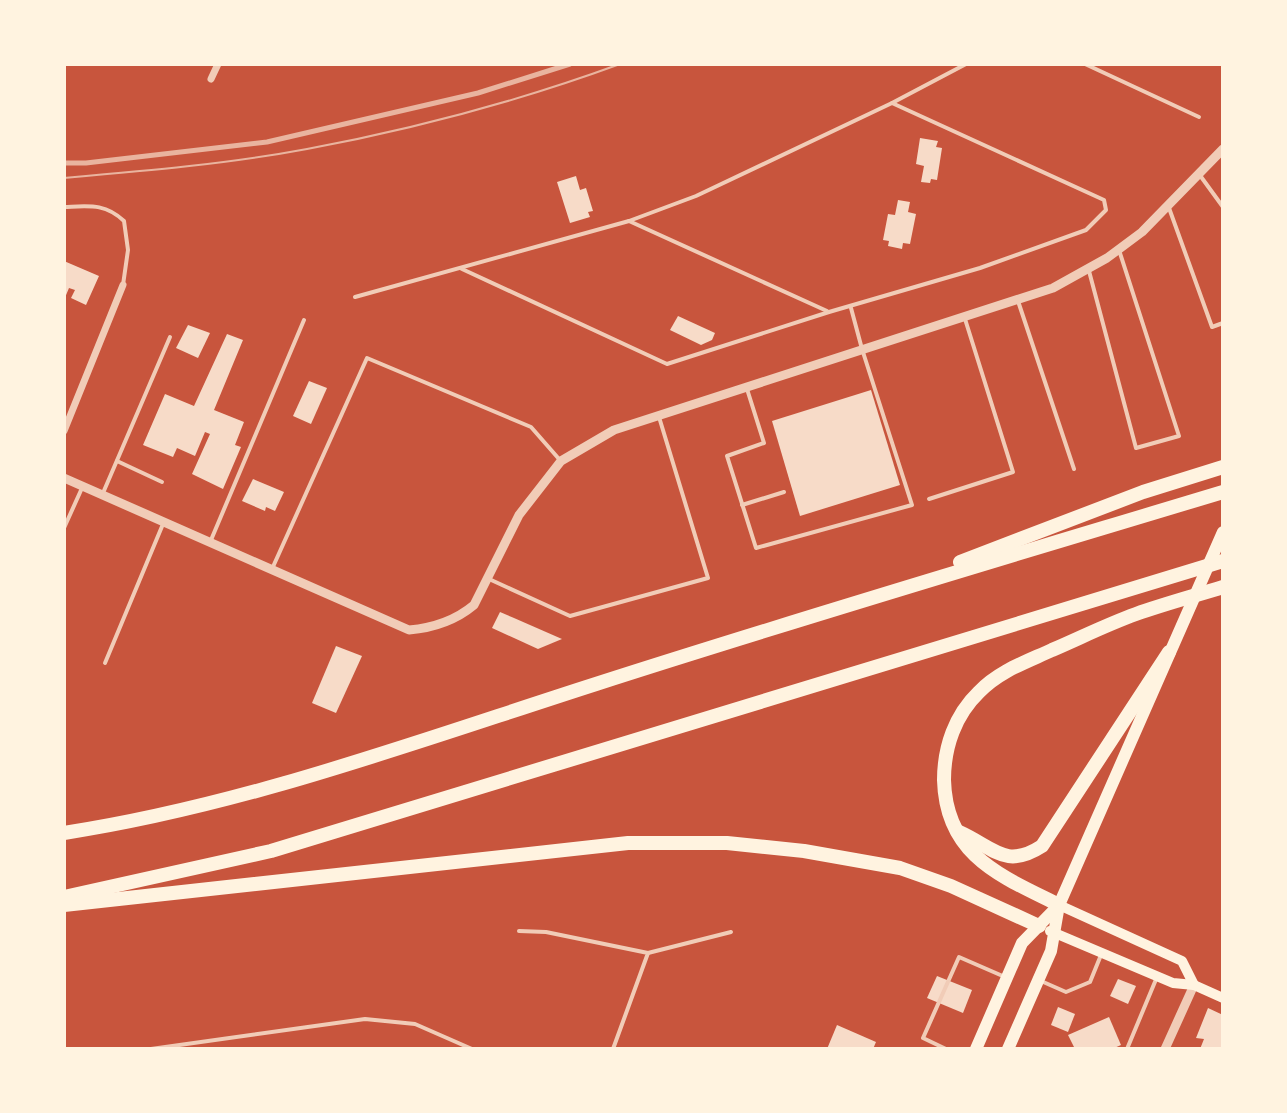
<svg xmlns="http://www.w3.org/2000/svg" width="1287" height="1113" font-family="'Nunito Sans',sans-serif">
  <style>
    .building { fill: #f7dbc8 }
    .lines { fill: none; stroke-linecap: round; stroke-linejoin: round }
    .service { stroke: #f1ccb7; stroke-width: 4 }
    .minor { stroke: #f1ccb7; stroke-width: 7 }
    .tertiary { stroke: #f1ccb7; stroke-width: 9 }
    .secondary { stroke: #fff3e0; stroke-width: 10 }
    .primary { stroke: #fff3e0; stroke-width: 12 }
    .motorway { stroke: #fff3e0; stroke-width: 14 }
    .tram { stroke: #e9b49f; stroke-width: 2 }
    .rail { stroke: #e9b49f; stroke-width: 5 }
  </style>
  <rect width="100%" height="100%" fill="#c8553d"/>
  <g class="building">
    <path d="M920,138L938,141L936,147L942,148L937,180L931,179L930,183L921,182L924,166L916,164Z"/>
    <path d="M576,176L580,190L586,188L593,211L588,212L590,217L570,223L557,182Z"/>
    <path d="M898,200L910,202L908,212L916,214L910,244L903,243L902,249L888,246L889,241L883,240L888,214L895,215Z"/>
    <path d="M64,261L99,276L86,305L71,298L75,290L69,288L64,300Z"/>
    <path d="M678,316L715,333L712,340L701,345L670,330Z"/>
    <path d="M188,325L210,333L198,358L176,348Z"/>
    <path d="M227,334L243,340L214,410L244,422L235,445L241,447L223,489L192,474L210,434L205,432L195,456L177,448L173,457L143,445L165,394L194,406Z"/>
    <path d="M309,381L327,388L311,424L293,416Z"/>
    <path d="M871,390L900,485L800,516L772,421Z"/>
    <path d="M253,479L284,492L275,511L266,507L265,511L242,501Z"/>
    <path d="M500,612L514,618L562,639L538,649L492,628Z"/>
    <path d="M336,646L362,656L336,713L312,703Z"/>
    <path d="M937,976L972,990L963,1013L927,998Z"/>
    <path d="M1118,979L1136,986L1128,1004L1110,996Z"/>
    <path d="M1058,1007L1075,1014L1068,1032L1051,1025Z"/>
    <path d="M1208,1008L1223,1015V1049H1200L1204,1039L1196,1038Z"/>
    <path d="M1109,1017L1121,1045L1112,1049H1075L1068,1035Z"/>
    <path d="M837,1025L876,1042L873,1049H827Z"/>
  </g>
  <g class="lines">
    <g class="service">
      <path d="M1085,64L1199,117"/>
      <path d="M1199,174L1223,207"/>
      <path d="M64,207C89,206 105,203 124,221L128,250L123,285"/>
      <path d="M1169,208L1212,327L1223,323"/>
      <path d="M629,221L827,311"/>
      <path d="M462,269L667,364L829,312L980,268L1086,230L1106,210L1104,200L892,103"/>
      <path d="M1089,271L1136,448L1179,436L1119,250"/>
      <path d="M355,297L629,221L696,196L892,103L966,64"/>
      <path d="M1018,301L1074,469"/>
      <path d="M747,389L764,443L727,456L756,548L912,505L862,349L851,308"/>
      <path d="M117,461L162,482"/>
      <path d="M103,493L170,337"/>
      <path d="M929,499L1013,472L965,319"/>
      <path d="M742,505L784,492"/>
      <path d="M64,528L82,488"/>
      <path d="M211,540L304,320"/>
      <path d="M272,569L367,358L531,427L559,459"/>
      <path d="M489,579L570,616L708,578L659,417"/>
      <path d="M105,663L163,524"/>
      <path d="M519,931L546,932L648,953L613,1049"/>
      <path d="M648,953L731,932"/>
      <path d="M1041,981L1066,992L1090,982L1101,955"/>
      <path d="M151,1049L365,1019L415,1024L472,1049"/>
      <path d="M946,1049L923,1038L959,957L1005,977"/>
      <path d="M1127,1049L1157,977"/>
    </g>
    <g class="minor">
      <path d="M211,79L218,64"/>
      <path d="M64,431L123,285"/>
    </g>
    <g class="tertiary">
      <path d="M64,478L409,630C432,628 456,620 474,605L519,515L561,461L614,430L1053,288L1107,258L1142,232L1223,149"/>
      <path d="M1165,1049L1194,985"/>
    </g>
    <g class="secondary">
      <path d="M1059,905L1182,961L1194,985"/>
      <path d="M1050,931L1173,983L1194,985L1223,998"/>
    </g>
    <g class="primary">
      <path d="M976,1049L1022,943L1059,905"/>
      <path d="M1008,1049L1051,951L1059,905L1223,532"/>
    </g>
    <g class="motorway">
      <path d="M960,562L1143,492L1223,467"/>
      <path d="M959,832C993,847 1005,870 1042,846L1169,652"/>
      <path d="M64,833C246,805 421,740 596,684C804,617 1014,555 1223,492"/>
      <path d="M64,897L271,851L1223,561"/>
      <path d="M64,905L628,843H727L804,851L900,868L951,886L1039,926"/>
      <path d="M1059,905C1001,876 946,856 944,780C944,747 955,715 979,692C999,671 1026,662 1052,650C1080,638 1108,624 1136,614C1164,604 1194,596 1223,587"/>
    </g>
    <path class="tram" d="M64,178C145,171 227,164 307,149C414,129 519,101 620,64"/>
    <path class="rail" d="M64,163H86L267,142L478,93L570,64"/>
  </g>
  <rect width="1287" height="1113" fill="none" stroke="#fff3e0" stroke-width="132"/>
</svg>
